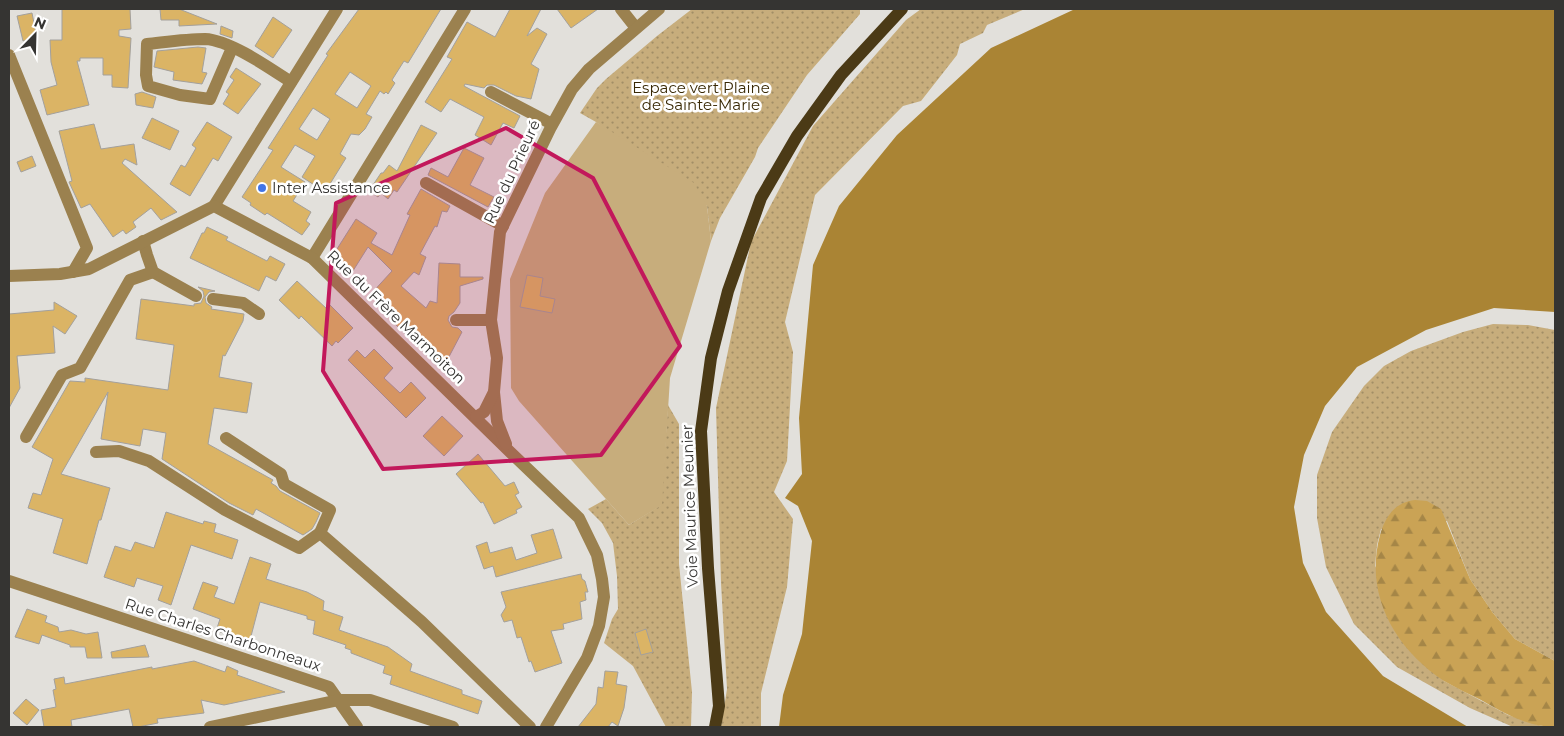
<svg xmlns="http://www.w3.org/2000/svg" width="1564" height="736" font-family="Montserrat,sans-serif">
  <style>
    .green { fill: url(#green-dots) }
    .forest { fill: url(#forest-firs) }
    .pitch { fill: #c7ad7c }
    .water { fill: #aa8434 }
    .building { fill: #dbb465; stroke: #a3a09c; fill-rule: evenodd }
    .lines { fill: none; stroke-linecap: round; stroke-linejoin: round }
    .minor { stroke: #9b814f; stroke-width: 12 }
    .major { stroke: #4b3a16; stroke-width: 12 }
    .marked { fill: #c2185b; fill-opacity: 0.2; stroke: #c2185b; stroke-width: 4; stroke-linejoin: round }
    .poi-dot { fill: #4275e6; stroke: #fff; stroke-width: 2 }
    .labels { text-anchor: middle; stroke-width: 5; stroke-linejoin: round; paint-order: stroke }
    .park-label { font-size: 15px; fill: #382804; stroke: #fff }
    .street-label { font-size: 15px; fill: #353432; stroke: #fff }
    .poi-label { font-size: 15px; fill: #353432; stroke: #fff; text-anchor: start }
  </style>
  <defs>
    <pattern id="green-dots" width="8" height="8" patternUnits="userSpaceOnUse" patternTransform="scale(1.25)"><rect width="8" height="8" fill="#c7ad7c"/><path d="M2 2h.1M6 6h.1" fill="none" stroke="#a28e66" stroke-width="1.8" stroke-linecap="round"/></pattern>
    <pattern id="forest-firs" width="22" height="20" patternUnits="userSpaceOnUse" patternTransform="scale(1.25)"><rect width="22" height="20" fill="#caa355"/><path d="M5 1l3.5 6h-7zM16 11l3.5 6h-7z" fill="#a58647"/></pattern>
  </defs>
  <rect width="100%" height="100%" fill="#e2e0db"/>
  <g class="green">
    <path d="M692,9H860V14L807,75L758,148L755,157L720,218L711,241L707,206L596,122L580,113L597,88L606,79L657,36Z"/>
    <path d="M921,9H1025L987,25L983,33L960,44L957,55L921,101L903,106L815,195L785,322L793,352L787,461L774,492L793,519L787,587L761,693V727H721L727,689L721,583L716,408L751,242L813,126L906,20Z"/>
    <path d="M1493,324L1528,325L1555,330V661L1515,639L1493,613L1470,579L1447,521L1381,529L1377,545L1375,566L1444,681L1508,715L1545,727H1513L1470,708L1397,667L1354,624L1326,567L1317,518V475L1332,432L1364,386L1384,366L1411,351L1463,332Z"/>
    <path d="M668,405L679,424V564L692,692L691,727H666L633,666L604,643L612,619L618,609L617,576L613,543L602,523L588,509L606,499L629,525L661,505Z"/>
  </g>
  <path class="forest" d="M1415,500L1427,501L1441,509L1470,579L1493,613L1515,639L1555,661V727C1529,727 1503,713 1481,700C1469,694 1456,688 1444,681C1394,648 1364,594 1380,535C1385,517 1395,502 1415,500Z"/>
  <path class="pitch" d="M596,122L694,183L707,206L711,241L670,378L662,505L629,525L519,401L511,388L510,279L545,193Z"/>
  <path class="water" d="M1075,9H1555V312L1494,308L1426,330L1357,367L1325,406L1304,455L1294,507L1303,563L1326,612L1383,676L1468,727H779L783,695L802,634L812,541L798,506L785,498L802,474L799,418L813,265L839,206L897,135L991,48Z"/>
  <g class="building">
    <path d="M62,9H130L131,29L119,30V36L131,38L128,88L112,87V75H103V58H80V61H77L89,105L47,115L40,90L57,85L51,62L50,40H62Z"/>
    <path d="M160,9H179L217,24L179,26V20H161Z"/>
    <path d="M359,9H441L408,63L404,61L392,80L395,83L388,94L386,92L384,94L380,91L366,114L372,117L365,129L359,135L351,134L340,154L346,158L325,192L302,177L315,156L295,145L281,167L305,182L293,201L311,212L306,221L310,224L302,235L267,213L265,215L250,205L251,203L242,197L273,150L268,148L328,55L326,54ZM350,72L371,86L357,108L335,94ZM313,108L330,119L317,140L299,129Z"/>
    <path d="M510,9H541L527,36L537,28L547,34L531,64L539,69L531,99L516,96L494,85H487L484,88L465,84L464,86L520,116L514,128L503,123L491,145L475,135L484,117L450,99L441,112L425,102L452,59L447,57L467,22L495,37Z"/>
    <path d="M557,9H598L571,28Z"/>
    <path d="M32,13L37,38L23,41L17,16Z"/>
    <path d="M273,17L292,30L273,58L255,46Z"/>
    <path d="M221,26L233,31L232,38L220,34Z"/>
    <path d="M198,47L206,48L202,72L207,73L202,84L173,80L174,72L154,67L157,51Z"/>
    <path d="M236,68L261,84L238,114L223,104L229,94L226,92L234,80L230,77Z"/>
    <path d="M142,92L156,97L153,108L136,105L135,94Z"/>
    <path d="M152,118L179,131L170,150L142,138Z"/>
    <path d="M207,122L232,137L218,161L213,158L190,196L170,184L181,165L185,167L196,148L192,145Z"/>
    <path d="M94,124L101,149L134,144L137,165L125,159L122,163L177,212L161,220L151,208L133,222L136,227L126,234L123,230L113,237L90,204L81,208L69,182L72,181L59,131Z"/>
    <path d="M421,125L437,133L397,192L394,190L388,199L381,193L378,197L369,191L381,173H383L389,165L397,171Z"/>
    <path d="M464,148L484,158L470,185L494,197L488,207L428,175L431,168L448,177Z"/>
    <path d="M32,156L36,166L21,172L17,162Z"/>
    <path d="M421,189L450,206L447,212L442,211L437,227L435,226L420,254L426,257L419,275L414,272L401,286L426,308L430,301L437,303L439,263L460,264V277H483V279L460,286V303L454,312L449,316L448,320L452,327L458,328L462,332L442,370L389,318L392,315L370,295L392,271L368,247L351,274L330,260L356,219L377,233L371,243L392,255L410,215L407,214Z"/>
    <path d="M207,227L228,237L226,240L267,261L270,256L285,264L276,281L266,276L259,291L190,258L202,233H204Z"/>
    <path d="M527,275L543,278L540,296L555,299L552,313L520,307Z"/>
    <path d="M297,281L327,309L330,305L353,328L338,343L336,341L332,346L301,316L299,319L279,300Z"/>
    <path d="M198,287L215,291L209,292L205,297L206,303L212,307L211,309L244,314L243,321L225,356L223,355L219,377L252,383L247,413L214,408L208,444L273,480L271,483L276,486L280,491L320,513L316,522L312,529L303,535L256,509L253,515L229,503L162,459L166,433L143,429L140,446L101,439L108,392L61,474L110,488L101,520H99L87,564L53,553L63,519L28,508L33,493L41,495L53,459L32,447L70,381L85,382V378L168,390L174,345L136,339L141,299L194,306V304L201,303L204,296L203,291Z"/>
    <path d="M54,302L77,316L65,334L53,326L55,353L17,356L20,388L9,408V314L54,310Z"/>
    <path d="M374,349L393,368L384,378L400,393L411,382L426,398L406,418L348,360L357,350L365,358Z"/>
    <path d="M442,416L463,436L444,456L423,436Z"/>
    <path d="M478,454L505,486L514,482L519,493L515,495L522,507L516,510L517,513L494,524L483,502L481,503L456,474Z"/>
    <path d="M166,512L203,524L204,521L216,524L214,532L238,540L232,559L191,545L171,605L158,600L163,586L137,578L134,587L104,577L115,546L131,551L135,542L154,548Z"/>
    <path d="M553,529L562,558L496,577L493,566L484,569L476,546L487,542L490,553L512,547L516,560L537,553L531,535Z"/>
    <path d="M250,557L271,564L266,579L307,592L324,601L323,610L343,617L339,630L388,647L412,664L410,671L462,690V694L482,701L478,714L390,684L392,676L383,673L385,666L351,653V650L345,648L346,645L313,634L315,621L307,619V616L260,602L250,640L216,631L220,619L193,609L203,582L218,587L214,597L234,604Z"/>
    <path d="M581,574L582,579L585,581L588,592H585L586,600L580,602L582,619L563,624L564,629L551,631L562,663L535,672L531,661L529,662L521,637L517,638L512,620L504,622L501,615L506,607L501,592Z"/>
    <path d="M27,609L47,616L45,622L58,627L59,632L71,630L86,634L98,632L102,658H87L85,647H70V645L42,635L39,644L15,637Z"/>
    <path d="M646,629L653,652L641,655L635,633Z"/>
    <path d="M145,645L149,657L112,658L111,652Z"/>
    <path d="M194,661L225,672L227,666L238,671L237,675L285,692L224,705L201,700L204,713L157,719L158,723L138,727H133L129,709L71,720L72,727H44L41,710L56,707L53,690L56,689L54,679L64,677L65,684L152,667V669Z"/>
    <path d="M605,671L618,672L616,684L627,686L624,708L618,726L612,722L608,727H578L596,704L598,687L603,688Z"/>
    <path d="M26,699L39,710L27,725L13,713Z"/>
  </g>
  <g class="lines">
    <g class="minor">
      <path d="M621,9L636,28"/>
      <path d="M232,48L210,99L180,95L148,86L146,75L147,44C166,42 186,39 205,39C230,40 271,69 291,82"/>
      <path d="M9,55L87,248L73,272"/>
      <path d="M491,92L552,124"/>
      <path d="M426,183L503,226"/>
      <path d="M214,206L337,9"/>
      <path d="M143,241L147,255L153,272L196,296"/>
      <path d="M312,258L465,9"/>
      <path d="M9,276L60,274L89,269L214,206L312,258L507,449L579,518L597,555L602,579L604,597L599,626L587,658L546,727"/>
      <path d="M213,299L243,303L259,314"/>
      <path d="M456,320H491"/>
      <path d="M494,392L497,421L506,444"/>
      <path d="M476,417L484,412L494,392L497,358L491,320L500,232L551,127L572,89L589,69L659,9"/>
      <path d="M26,437L62,375L80,368L130,280L153,272"/>
      <path d="M226,438L281,474L284,484L330,510L320,533L422,622L530,727"/>
      <path d="M96,452L119,451L149,461L225,510L299,548L320,533"/>
      <path d="M9,581L329,687L357,727"/>
      <path d="M210,727L339,700H370L453,727"/>
    </g>
    <path class="major" d="M715,727L719,706L708,568L701,431L711,358L728,291L761,198L797,136L841,75L902,9"/>
  </g>
  <path class="marked" d="M506,128L593,178L680,346L601,455L383,469L323,371L336,203Z"/>
  <circle class="poi-dot" cx="262" cy="188" r="5"/>
  <g class="labels">
    <g class="park-label">
      <text x="701" y="93">Espace vert Plaine<tspan x="701" dy="17">de Sainte-Marie</tspan></text>
    </g>
    <g class="street-label">
      <text transform="translate(512 172) rotate(-65)" y="5">Rue du Prieuré</text>
      <text transform="translate(396 317) rotate(44)" y="5">Rue du Frère Marmoiton</text>
      <text transform="translate(690 506) rotate(-92)" y="5">Voie Maurice Meunier</text>
      <text transform="translate(223 635) rotate(18)" y="5">Rue Charles Charbonneaux</text>
    </g>
    <g class="poi-label">
      <text x="272" y="193">Inter Assistance</text>
    </g>
  </g>
  <rect width="1564" height="736" fill="none" stroke="#353432" stroke-width="20"/>
  <g transform="translate(35 35) rotate(23)" stroke="#ffffff" stroke-width="4" paint-order="stroke">
  <path d="M0-4L9 19L0 12L-9 19Z" fill="#353432"/>
  <text y="-8" font-size="14" font-weight="bold" text-anchor="middle" fill="#353432">N</text>
  </g>
</svg>
